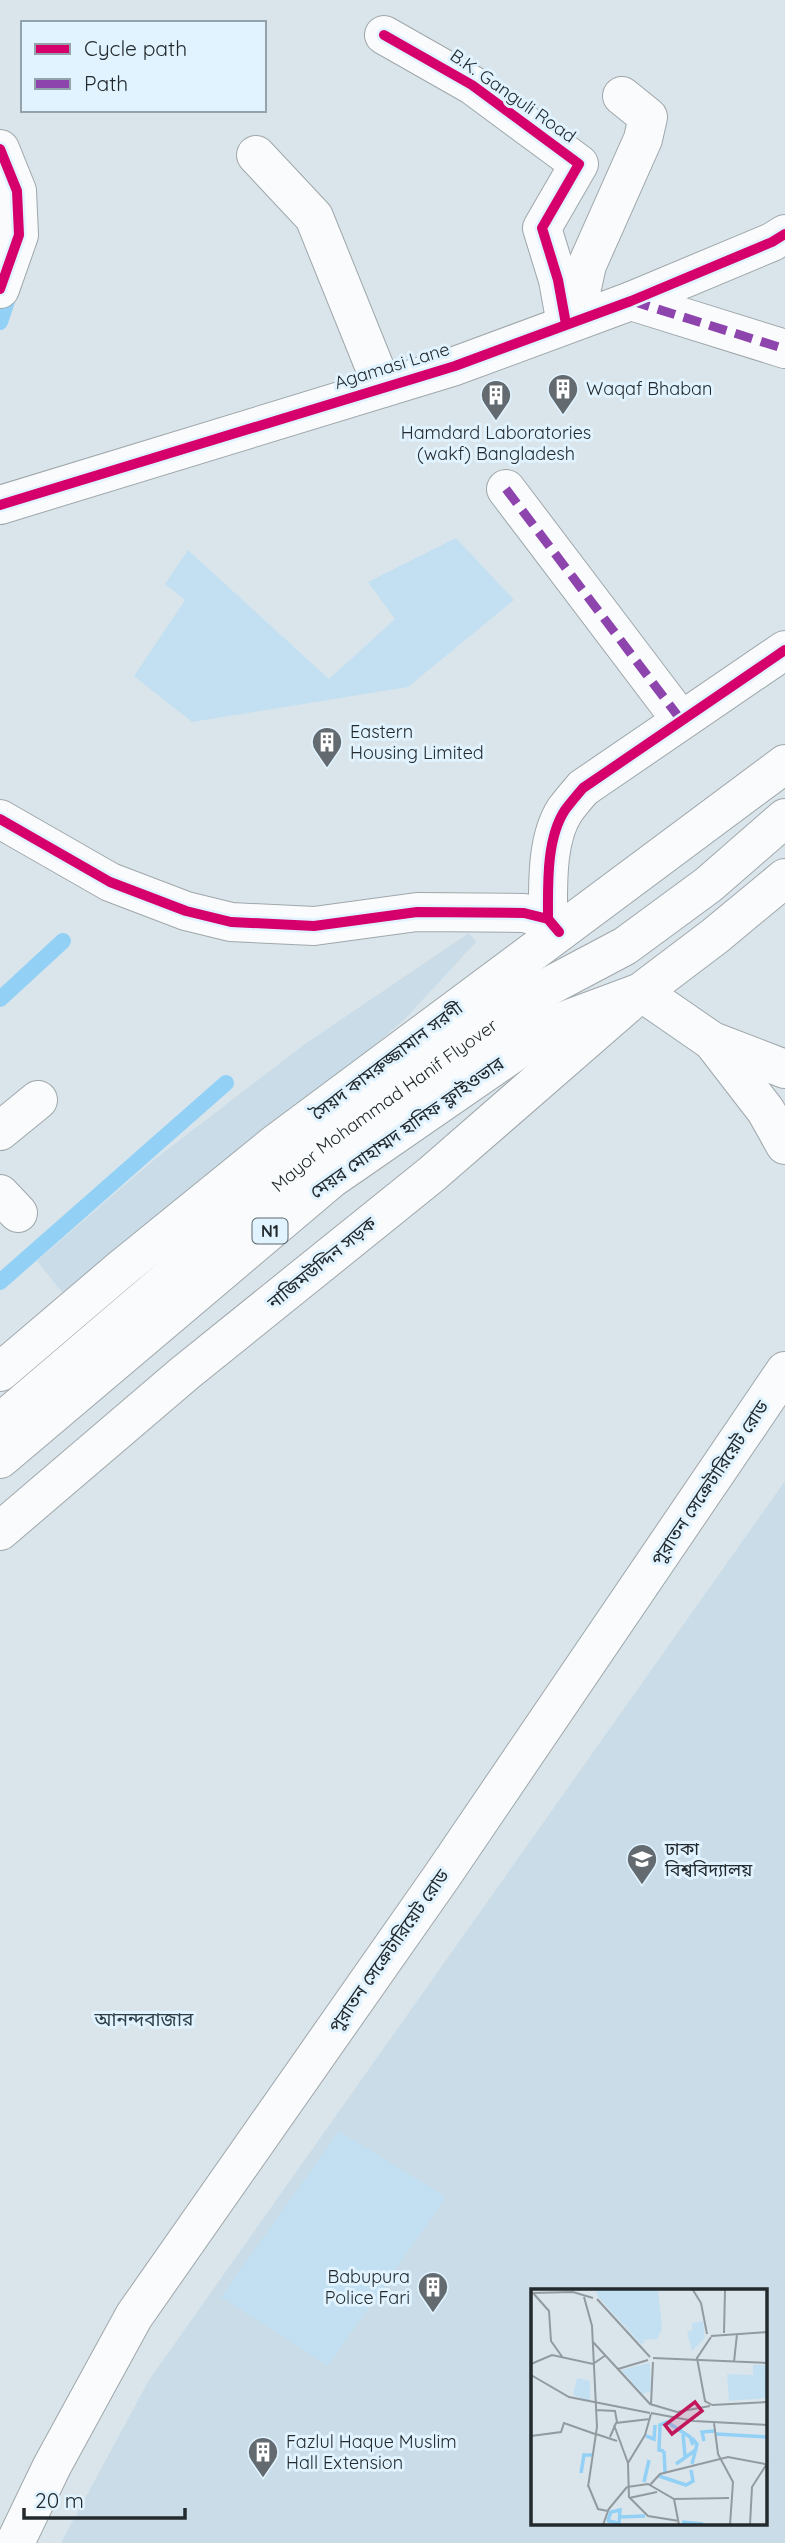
<svg xmlns="http://www.w3.org/2000/svg" width="785" height="2543" font-family="Quicksand,'Noto Sans Bengali',sans-serif">
  <style>
    .built { fill: #c9dce7; fill-rule: evenodd }
    .green { fill: #c3e0f2 }
    .lines { fill: none; stroke-linecap: round; stroke-linejoin: round }
    .stream { stroke: #92d1f5; stroke-width: 16 }
    .minor-casing { stroke: #9fa7ab; stroke-width: 40 }
    .secondary-casing { stroke: #9fa7ab; stroke-width: 40 }
    .primary-casing { stroke: #9fa7ab; stroke-width: 40 }
    .motorway-casing { stroke: #9fa7ab; stroke-width: 40 }
    .minor { stroke: #f9fbfc; stroke-width: 38 }
    .secondary { stroke: #f9fbfc; stroke-width: 38 }
    .primary { stroke: #f9fbfc; stroke-width: 38 }
    .motorway { stroke: #f9fbfc; stroke-width: 38 }
    .quiet { stroke: #8e44ad; stroke-width: 9; stroke-dasharray: 18 9; stroke-linecap: butt }
    .cycleway-casing { stroke: #e0f3ff; stroke-width: 15 }
    .cycleway { stroke: #d6006c; stroke-width: 10 }
    .labels { text-anchor: middle; stroke-width: 6; stroke-linejoin: round; paint-order: stroke }
    .shield { fill: #e0f3ff; stroke: #5c666d; stroke-width: 2 }
    .shield-label { font-size: 16px; font-weight: bold; fill: #232a2e }
    .street-label { font-size: 18px; fill: #232a2e; stroke: #e0f3ff }
    .poi-label { font-size: 18px; fill: #232a2e; stroke: #e0f3ff; text-anchor: start }
    .neighbourhood-label { font-size: 19px; fill: #2e3e47; stroke: #e0f3ff }
    .inset-river { fill: none; stroke: #92d1f5; stroke-width: 3.5 }
    .inset-road { fill: none; stroke: #919a9f; stroke-width: 2 }
    .view { fill: #c2185b; fill-opacity: 0.15; stroke: #c2185b; stroke-width: 3.5 }
    .inset-edge { fill: none; stroke: #232a2e; stroke-width: 3.5 }
  </style>
  <rect width="100%" height="100%" fill="#dae5eb"/>
  <g class="built">
    <path d="M469,933L476,942L404,1020L300,1108L66,1297L37,1261L155,1159L305,1044Z"/>
    <path d="M785,1481V2543H61L149,2380ZM533,2291H766V2524H533Z"/>
  </g>
  <g class="green">
    <path d="M456,538L514,600L408,687L192,722L134,676L185,600L165,584L188,550L329,679L395,619L368,582Z"/>
    <path d="M339,2131L446,2197L328,2366L221,2297Z"/>
  </g>
  <g class="lines">
    <g class="stream">
      <path d="M0,322L11,289"/>
      <path d="M0,999L63,941"/>
      <path d="M0,1282L226,1083"/>
    </g>
    <g class="minor-casing">
      <g id="minor">
        <path d="M384,35L472,85L579,164L542,228L558,280L566,324"/>
        <path d="M0,149L17,191L19,235L0,289"/>
        <path d="M256,155L314,217L383,388"/>
        <path d="M631,301L785,349"/>
        <path d="M575,320L587,265L643,139L648,117L622,96"/>
        <path d="M506,489L681,720"/>
        <path d="M0,505L455,366L631,301L772,242L785,234"/>
        <path d="M0,819L110,882L186,911L231,922L314,926L417,912L524,913L548,919L559,932"/>
        <path d="M548,919C548,885 546,839 565,810C571,802 577,795 583,788L785,650"/>
        <path d="M0,1131L38,1100"/>
        <path d="M0,1194L18,1213"/>
      </g>
    </g>
    <g class="secondary-casing">
      <g id="secondary">
        <path d="M641,992L712,1041L785,1069"/>
        <path d="M712,1041L766,1111L785,1145"/>
        <path d="M15,2543L52,2466L134,2316L442,1876L785,1371"/>
      </g>
    </g>
    <g class="primary-casing">
      <g id="primary">
        <path d="M0,1372L121,1269L275,1144L785,764"/>
        <path d="M0,1531L185,1373L432,1174L640,993"/>
      </g>
    </g>
    <g class="motorway-casing">
      <g id="motorway">
        <path id="s1" d="M0,1423L324,1146L540,991L625,946L708,885L785,818"/>
        <path d="M0,1459L331,1179L555,1024L641,992L715,936L785,878"/>
      </g>
    </g>
    <use href="#minor" class="minor"/>
    <use href="#secondary" class="secondary"/>
    <use href="#primary" class="primary"/>
    <use href="#motorway" class="motorway"/>
    <g class="quiet">
      <path d="M632,301L785,349"/>
      <path d="M506,489L681,720"/>
    </g>
    <g class="cycleway-casing">
      <g id="cycleway">
        <path d="M384,35L472,85L579,164L542,228L558,280L566,324"/>
        <path d="M0,149L17,191L19,235L0,289"/>
        <path d="M0,505L455,366L631,301L772,242L785,234"/>
        <path d="M0,819L110,882L186,911L231,922L314,926L417,912L524,913L548,919L559,932"/>
        <path d="M548,919C548,885 546,839 565,810C571,802 577,795 583,788L785,650"/>
      </g>
    </g>
    <use href="#cycleway" class="cycleway"/>
  </g>
  <defs>
    <g id="building-pin" transform="scale(1.575)"><path d="M0 17L-7.5 6A9.5 9.5 0 1 1 7.5 6Z" fill="#636b70" stroke="#e0f3ff"/><path d="M-4-6H4V6H1V3H-1V6H-4ZM-2.5-4.3h1.7v1.8h-1.7ZM.8-4.3h1.7v1.8H.8ZM-2.5-1h1.7V.8h-1.7ZM.8-1h1.7V.8H.8Z" fill="#fff"/></g>
    <g id="university-pin" transform="scale(1.575)"><path d="M0 17L-7.5 6A9.5 9.5 0 1 1 7.5 6Z" fill="#636b70" stroke="#e0f3ff"/><path d="M0-5L7-2L0 1L-7-2ZM-4 1L0 2.5L4 1V4Q0 6-4 4Z" fill="#fff"/></g>
  </defs>
  <g fill-rule="evenodd">
    <use href="#building-pin" x="563" y="389"/>
    <use href="#building-pin" x="496" y="395"/>
    <use href="#building-pin" x="327" y="742"/>
    <use href="#university-pin" x="642" y="1859"/>
    <use href="#building-pin" x="433" y="2287"/>
    <use href="#building-pin" x="263" y="2452"/>
  </g>
  <g class="labels">
    <rect class="shield" x="252.5" y="1218.5" width="35" height="25" rx="5"/>
    <g class="shield-label">
      <text x="270" y="1237">N1</text>
    </g>
    <g class="street-label">
      <text transform="translate(513 96) rotate(35)" y="6">B.K. Ganguli Road</text>
      <text transform="translate(392 366) rotate(-17)" y="6">Agamasi Lane</text>
      <text transform="translate(387 1061) rotate(-37)" y="6">সৈয়দ কামরুজ্জামান সরণী</text>
      <text dy="6" stroke="none"><textPath href="#s1" startOffset="499">Mayor Mohammad Hanif Flyover</textPath></text>
      <text transform="translate(407 1128) rotate(-35)" y="6">মেয়র মোহাম্মদ হানিফ ফ্লাইওভার</text>
      <text transform="translate(322 1263) rotate(-39)" y="6">নাজিমউদ্দিন সড়ক</text>
      <text transform="translate(710 1483) rotate(-56)" y="6">পুরাতন সেক্রেটারিয়েট রোড</text>
      <text transform="translate(389 1951) rotate(-55)" y="6">পুরাতন সেক্রেটারিয়েট রোড</text>
    </g>
    <g class="poi-label">
      <text x="586" y="395">Waqaf Bhaban</text>
      <text x="496" y="439" text-anchor="middle">Hamdard Laboratories<tspan x="496" dy="21">(wakf) Bangladesh</tspan></text>
      <text x="350" y="738">Eastern<tspan x="350" dy="21">Housing Limited</tspan></text>
      <text x="665" y="1855">ঢাকা<tspan x="665" dy="21">বিশ্ববিদ্যালয়</tspan></text>
      <text x="410" y="2283" text-anchor="end">Babupura<tspan x="410" dy="21">Police Fari</tspan></text>
      <text x="286" y="2448">Fazlul Haque Muslim<tspan x="286" dy="21">Hall Extension</tspan></text>
    </g>
    <g class="neighbourhood-label">
      <text x="144" y="2026">আনন্দবাজার</text>
    </g>
  </g>
  <g transform="translate(531 2289)">
    <rect width="236" height="236" fill="#dae5eb"/>
    <path d="M65,1H127L131,40L126,50L110,51L114,52L111,56L67,8ZM172,32L174,49L161,62L156,43L161,41V34ZM119,74L120,102L112,105L90,81ZM222,76H234L236,109L198,112L196,85L222,86ZM46,89L59,92V113L42,106Z" fill="#c3e0f2"/>
    <path class="inset-river" d="M152,145L154,167M185,145L237,148M115,147L123,150L124,136M161,149L166,155L161,175M173,152L171,143L183,142M133,162L128,161L129,136L136,133L159,148L162,156M133,162L134,183M145,175L166,160M50,184L53,166H61M128,187L155,196L162,192L160,181M113,193L118,171M89,228L114,227M76,231L78,232L83,233L88,235L89,221L80,223L77,231M151,233L172,235"/>
    <path class="inset-road" d="M162,1L170,14L176,45M0,4L42,3L62,9M2,4L18,22L20,52L32,69M53,8L61,37L66,138L57,198M66,10L119,68M193,44L194,1M180,47L237,43M180,48L166,69L174,112L181,116M62,53L119,115L146,123L179,117M122,69L237,74M203,73L206,45M0,75L21,66L62,75L75,66M87,80L117,71M0,86L38,108L119,124M120,115L122,73M181,116L237,113M65,121L84,122L86,133M120,124L163,132L237,136M183,134L187,165L202,193L199,236M83,136L97,174M65,145L86,152M0,147L30,143L33,134L64,145M79,148L85,134L119,130M57,196L67,220L77,222L72,236M119,196L129,185L197,168L234,175M96,198L117,195L143,210L198,209M98,209L97,174L114,146L120,125M98,209L126,203M99,209L117,227L148,232M143,210L148,236M77,221L96,198M219,236L221,198L237,173"/>
    <path class="view" d="M164,113L171,122L141,145L134,136Z"/>
    <rect width="236" height="236" class="inset-edge"/>
  </g>
  <rect x="21" y="21" width="245" height="91" fill="#e0f3ff" stroke="#94a3ab" stroke-width="2"/>
  <rect x="35" y="44" width="35" height="10" fill="#d6006c" stroke="#94a3ab" stroke-width="2"/>
  <text x="84" y="56" font-size="21" fill="#232a2e">Cycle path</text>
  <rect x="35" y="79" width="35" height="10" fill="#8e44ad" stroke="#94a3ab" stroke-width="2"/>
  <text x="84" y="91" font-size="21" fill="#232a2e">Path</text>
  <path d="M24 2508v10h161v-10" fill="none" stroke="#232a2e" stroke-width="3.5"/>
  <text x="35" y="2508" font-size="21" fill="#232a2e" stroke="#e0f3ff" stroke-width="5" paint-order="stroke">20 m</text>
</svg>
